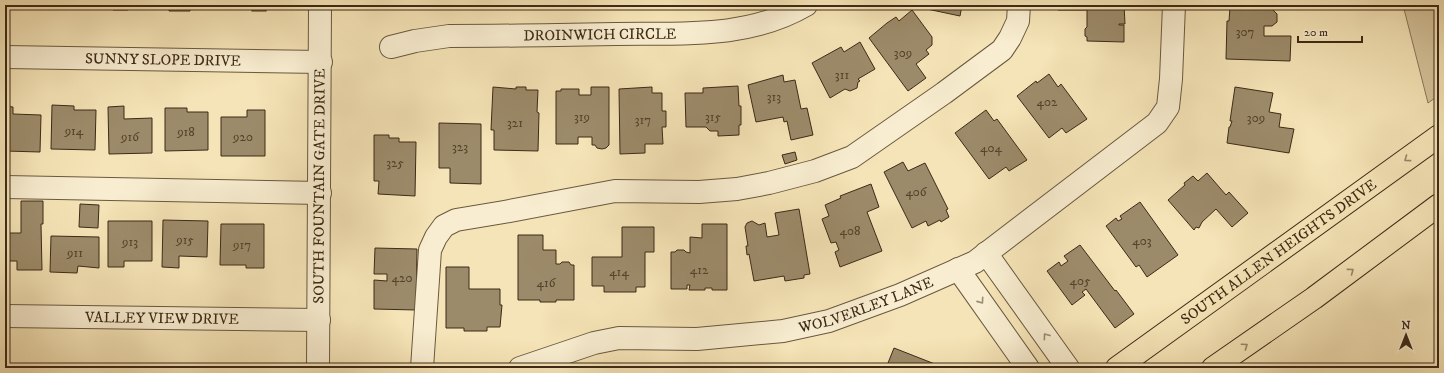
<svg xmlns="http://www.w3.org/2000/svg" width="1444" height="373" font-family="'IM FELL DW Pica',serif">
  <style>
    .green { fill: #d6c49c; stroke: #89775a }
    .building { fill: #9c8b6a; stroke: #3c2a17 }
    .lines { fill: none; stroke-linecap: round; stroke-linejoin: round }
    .minor-casing { stroke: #6a583f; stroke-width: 24 }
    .major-casing { stroke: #3c2a17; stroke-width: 24 }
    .minor { stroke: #f8edd0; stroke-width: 22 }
    .major { stroke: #f5e4b7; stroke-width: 22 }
    .oneway { stroke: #988767 }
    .oneway2 { stroke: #9a8c74 }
    .labels { text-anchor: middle; stroke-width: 4; stroke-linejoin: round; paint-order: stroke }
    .number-label { font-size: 13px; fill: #54422c }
    .street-label { font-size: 15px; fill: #3c2a17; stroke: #f8edd0 }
  </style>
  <rect width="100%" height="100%" fill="#f5e4b7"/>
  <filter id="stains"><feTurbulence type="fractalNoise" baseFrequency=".005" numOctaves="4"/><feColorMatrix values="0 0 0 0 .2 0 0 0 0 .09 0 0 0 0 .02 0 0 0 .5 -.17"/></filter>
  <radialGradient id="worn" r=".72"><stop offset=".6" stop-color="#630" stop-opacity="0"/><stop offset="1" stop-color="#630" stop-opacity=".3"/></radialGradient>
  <path class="green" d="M1403,5H1439V95L1428,103Z"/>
  <g class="building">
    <rect x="5" y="5" width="20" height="4"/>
    <rect x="57" y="5" width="18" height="4"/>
    <path d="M113,5H129L128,10H113Z"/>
    <path d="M169,5H212V7H190V11H169Z"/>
    <rect x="252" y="5" width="14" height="6"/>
    <path d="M928,5H962L960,16L927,9Z"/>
    <path d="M1058,5H1124L1125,24H1119V25H1124V42L1087,41V37L1085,36V29L1087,27V10H1058Z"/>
    <path d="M1230,7L1272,9L1277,14V22L1272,26H1264V36H1291L1290,61L1226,59L1227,21H1229Z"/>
    <path d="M912,10L932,37V45L926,50L929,54L916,64L926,78L908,91L869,38L887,23L896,17L899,21Z"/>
    <path d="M860,42L875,69L858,79L860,81L858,82L857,88L850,91L845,89L830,98L812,63L841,47L844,52Z"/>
    <path d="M1049,74L1058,87L1061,84L1087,119L1066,133L1062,128L1049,138L1017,96L1036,81L1037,83Z"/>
    <path d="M783,75L784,82L795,80L801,109L807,108L813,135L791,140L787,121L784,122L783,117L756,122L748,85Z"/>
    <path d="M738,86L739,106H741V125H739V135L718,136V131H710L706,127H686L685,93H703V88Z"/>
    <path d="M493,87L516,89V87H526V90H538L537,112L539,113L538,151L494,150V130H491Z"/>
    <path d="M591,87H609V145L606,148L602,149L597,148L595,145H592V137H578V144H556V91H561V89H579V95H591Z"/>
    <path d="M652,87V93H662V111H666V127H662L663,144H645V153L620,154L619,89Z"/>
    <path d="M1235,87L1273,93L1269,112L1281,114L1279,127L1294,129L1289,153L1227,143L1229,127H1230L1232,121H1230Z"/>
    <path d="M52,105L74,106V110H96L95,150L51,149Z"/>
    <path d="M5,106L13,107V114L41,115L40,152L5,151Z"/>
    <path d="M124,106V119L152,118V153L109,154L108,107Z"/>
    <path d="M165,108H187V112H208V150L165,151Z"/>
    <path d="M247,110H265V156H221V117H247Z"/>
    <path d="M986,110L994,121L997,119L1027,160L1009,171L1006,167L989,179L955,133Z"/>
    <path d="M439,123L481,124V184L450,183V168H439Z"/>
    <path d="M374,135H389V138H399V142H416L415,196L378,194L379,181H374Z"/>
    <path d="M795,152L797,160L785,164L782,155Z"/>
    <path d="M903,162L908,171L925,163L948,209L946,210L949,217L941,222L940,220L928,226L926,221L912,228L884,172Z"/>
    <path d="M1207,173L1226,195L1229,192L1248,213L1232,227L1216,209L1202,222L1199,228L1196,227L1194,230L1168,200L1185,185L1184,183L1193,176L1198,181Z"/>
    <path d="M871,184L879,207L867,212L882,251L840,267L835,252L839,250L836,242L831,243L822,219L829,216L825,205L841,198L840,196Z"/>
    <path d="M21,201H43V224H41L42,270H17V261H5V233H21Z"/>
    <path d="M1140,202L1178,255L1147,277L1139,265L1136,267L1106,226L1116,218L1118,221L1122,219L1120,216Z"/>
    <path d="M80,204L99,205L98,228L79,227Z"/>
    <path d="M799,209L810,274L804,275V278L785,281L784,276L754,281L749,254L747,255L746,246H748L745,227L747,223L752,221L759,225L765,223L767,237L779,235L775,213Z"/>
    <path d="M163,220L208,221L207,257L179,256V268L162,267Z"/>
    <path d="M108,221H152V261H124V267H108Z"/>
    <path d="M221,224H264V268H246V265H220Z"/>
    <path d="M702,224H727V290H712V288H705V290H689L690,285H687V289H671V252H675L677,250H684L686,252L690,253V237L702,238Z"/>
    <path d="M622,227H654V252H645V287H636V292H604V286H592V257H622Z"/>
    <path d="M518,235H543V250H556V264H560L562,262H569L571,265H574V300H556V302H540V300H518Z"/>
    <path d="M51,236L99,237V268L78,266L77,273L50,272Z"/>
    <path d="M1080,245L1115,291L1116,290L1134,314L1115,328L1086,289L1082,292L1085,295L1072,305L1047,271L1059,262L1061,266L1068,261L1064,256Z"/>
    <path d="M375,248L417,249L416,310L374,309V280L387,281V274H374Z"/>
    <path d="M446,267H469V289H500V305H502L500,327H487V331H464V328H446Z"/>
    <path d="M894,348L945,368H886Z"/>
    <path d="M21,366L45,367V368H21Z"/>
    <path d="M52,366L83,367V368H52Z"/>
  </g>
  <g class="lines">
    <g class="minor-casing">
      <g id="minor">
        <path id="s1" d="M391,47L415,41L449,36C505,36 561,35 616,34C681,33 748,39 806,5"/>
        <path id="s2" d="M5,57L321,62"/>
        <path d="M5,187L320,193"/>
        <path d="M986,253L1068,368"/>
        <path d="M958,269L1028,368"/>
        <path id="s3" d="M5,316L319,320"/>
        <path id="s4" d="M318,368L320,5"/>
        <path d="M422,368L430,250L436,237L444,226L456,220L504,212L615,191L699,192L737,189L769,183L815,171L852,157L944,93L1002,50L1010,38L1018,21L1019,5"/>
        <path id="s5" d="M520,368L594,343L619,338L697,339L783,331L829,321L900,295L975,262L1157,123L1168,107L1171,79L1174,5"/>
      </g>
    </g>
    <g class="major-casing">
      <g id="major">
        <path id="s6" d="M1117,368L1439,136"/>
        <path d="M1213,368L1314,298L1439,205"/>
      </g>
    </g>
    <use href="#minor" class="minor"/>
    <use href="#major" class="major"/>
  </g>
  <defs><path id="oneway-chevron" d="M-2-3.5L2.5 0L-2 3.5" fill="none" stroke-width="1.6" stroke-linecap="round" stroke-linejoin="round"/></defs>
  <g class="oneway">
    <use href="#oneway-chevron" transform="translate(1407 159) rotate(144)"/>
    <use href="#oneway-chevron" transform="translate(1351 271) rotate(-37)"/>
    <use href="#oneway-chevron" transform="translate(1245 346) rotate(-35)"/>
  </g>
  <g class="oneway2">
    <use href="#oneway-chevron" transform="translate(981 301) rotate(55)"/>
    <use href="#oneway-chevron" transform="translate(1046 336) rotate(-126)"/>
  </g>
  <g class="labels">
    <g class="number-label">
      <text x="1245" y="36">307</text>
      <text x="903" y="57">309</text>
      <text x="842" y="79">311</text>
      <text x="774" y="101">313</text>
      <text x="1047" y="106">402</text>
      <text x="582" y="121">319</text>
      <text x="713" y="121">315</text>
      <text x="1256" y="122">309</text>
      <text x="643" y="124">317</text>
      <text x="515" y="127">321</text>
      <text x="74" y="135">914</text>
      <text x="186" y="136">918</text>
      <text x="130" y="141">916</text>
      <text x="243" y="141">920</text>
      <text x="460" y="151">323</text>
      <text x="991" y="152">404</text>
      <text x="395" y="167">325</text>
      <text x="916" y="196">406</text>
      <text x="850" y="235">408</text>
      <text x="185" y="244">915</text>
      <text x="1142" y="245">403</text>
      <text x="130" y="246">913</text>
      <text x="242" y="249">917</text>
      <text x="75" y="257">911</text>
      <text x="699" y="274">412</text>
      <text x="619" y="276">414</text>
      <text x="402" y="282">420</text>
      <text x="1080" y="285">405</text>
      <text x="546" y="287">416</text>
    </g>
    <g class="street-label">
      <text dy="5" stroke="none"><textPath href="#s1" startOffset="210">DROINWICH CIRCLE</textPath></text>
      <text dy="5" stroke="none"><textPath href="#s2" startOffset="158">SUNNY SLOPE DRIVE</textPath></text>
      <text dy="5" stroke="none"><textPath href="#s4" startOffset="182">SOUTH FOUNTAIN GATE DRIVE</textPath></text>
      <text dy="5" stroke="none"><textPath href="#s6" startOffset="199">SOUTH ALLEN HEIGHTS DRIVE</textPath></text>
      <text dy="5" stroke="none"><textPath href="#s5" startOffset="355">WOLVERLEY LANE</textPath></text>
      <text dy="5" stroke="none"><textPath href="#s3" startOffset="157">VALLEY VIEW DRIVE</textPath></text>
    </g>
  </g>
  <rect width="1444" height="373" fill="none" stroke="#f5e4b7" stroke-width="20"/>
  <rect x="6" y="6" width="1432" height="361" fill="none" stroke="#3c2a17" stroke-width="2"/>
  <rect x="10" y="10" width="1424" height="353" fill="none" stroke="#3c2a17"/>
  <g transform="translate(1406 335)" stroke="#f8edd0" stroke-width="3" paint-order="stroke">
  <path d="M0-3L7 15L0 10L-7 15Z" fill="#3c2a17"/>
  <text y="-6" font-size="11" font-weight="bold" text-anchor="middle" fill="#3c2a17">N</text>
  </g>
  <path d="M1298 36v6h64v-6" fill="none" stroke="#3c2a17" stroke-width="2"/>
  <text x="1304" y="36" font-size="12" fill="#3c2a17" stroke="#f8edd0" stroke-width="3" paint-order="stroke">20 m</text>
  <rect width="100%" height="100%" filter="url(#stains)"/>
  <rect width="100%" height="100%" fill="url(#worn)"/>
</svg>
